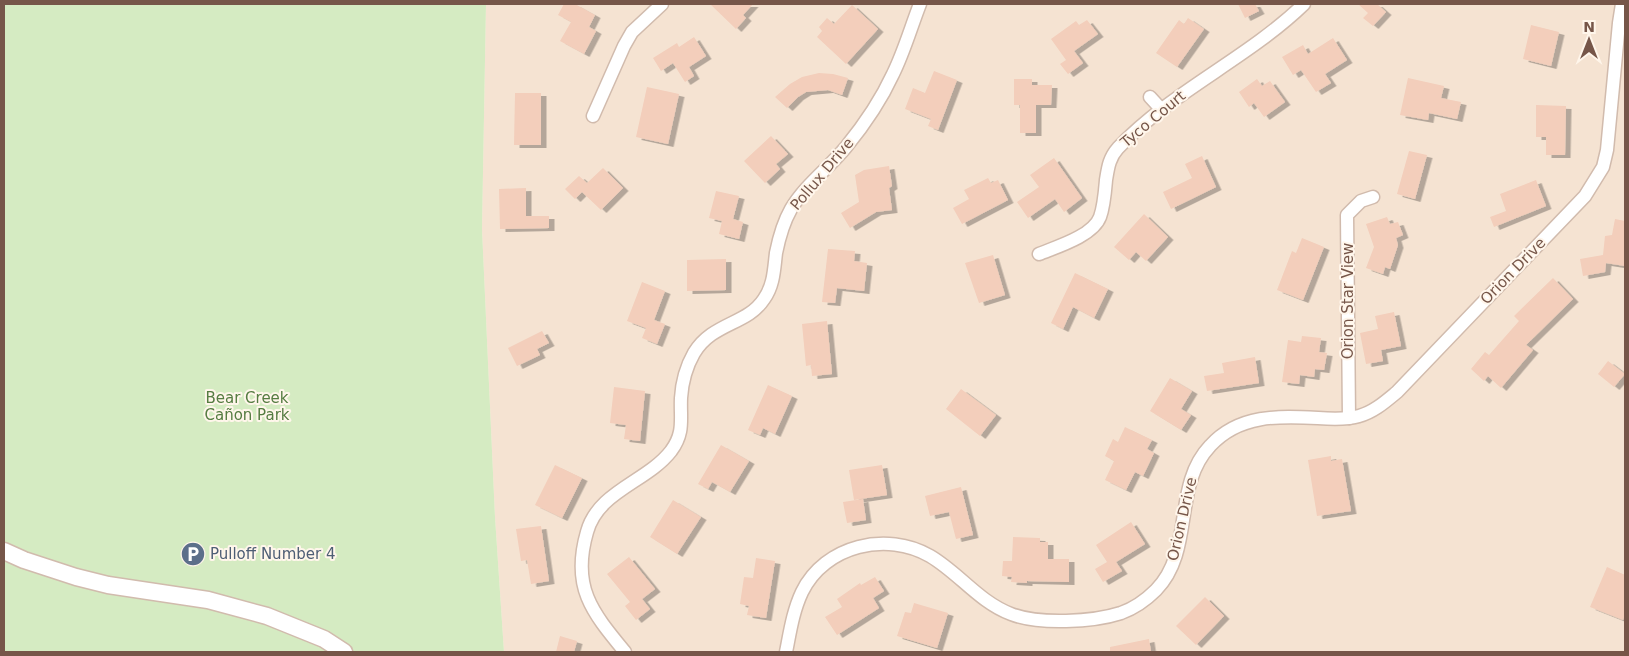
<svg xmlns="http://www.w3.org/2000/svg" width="1629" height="656" font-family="'DejaVu Sans',sans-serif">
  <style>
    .residential { fill: #f5e3d2 }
    .green { fill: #d5ebc2 }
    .building { fill: #f3cebb; filter: url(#shadow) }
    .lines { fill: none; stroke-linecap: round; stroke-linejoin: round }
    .minor-casing { stroke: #d1bbad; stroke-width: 15 }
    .tertiary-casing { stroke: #d1bbad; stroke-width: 19 }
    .minor { stroke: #fff; stroke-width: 12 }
    .tertiary { stroke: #fff; stroke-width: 16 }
    .labels { text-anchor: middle; stroke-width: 4; stroke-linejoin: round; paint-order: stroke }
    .street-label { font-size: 15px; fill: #765649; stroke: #fff6eb }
    .park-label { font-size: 15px; fill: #557c41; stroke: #fff6eb }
    .service-label { font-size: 15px; fill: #4e5e75; stroke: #fff6eb; text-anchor: start }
  </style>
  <defs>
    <filter id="shadow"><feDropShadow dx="5.5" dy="3" stdDeviation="0" flood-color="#0004"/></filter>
  </defs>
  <rect width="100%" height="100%" fill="#fdf2e4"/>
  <path class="residential" d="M486,4H1625V652H504L495,517L482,229Z"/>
  <path class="green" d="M4,4H486L482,229L495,517L504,652H4Z"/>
  <g class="building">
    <path d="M564,4H575L595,15L589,27L596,31L584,54L560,41L571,22L558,15Z"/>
    <path d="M710,4H753L743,15L746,18L736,29Z"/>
    <path d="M1238,4H1255L1259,11L1245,18Z"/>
    <path d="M1358,4H1377L1386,12L1373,26L1363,18L1368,13Z"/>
    <path d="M852,5L878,29L846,64L817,37L822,31L819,27L827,18L834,24Z"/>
    <path d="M1188,18L1204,29L1177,67L1156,53L1179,20L1184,24Z"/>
    <path d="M1087,20L1098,34L1074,51L1083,63L1068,74L1060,64L1066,60L1051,39L1076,21L1079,25Z"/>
    <path d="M1531,25L1559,32L1551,66L1523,59Z"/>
    <path d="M694,37L706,56L689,67L694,76L685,82L673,63L661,71L653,58L677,43L679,47Z"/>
    <path d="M1333,38L1347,60L1325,74L1331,83L1316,92L1301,70L1293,75L1282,57L1303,45L1308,54Z"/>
    <path d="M934,71L957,80L938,130L928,126L931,119L905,109L913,88L925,93Z"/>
    <path d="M819,73L833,74L848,78L842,95L828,90L806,92L798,97L787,108L775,97L790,84L802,77Z"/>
    <path d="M1408,78L1444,86L1441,98L1461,102L1457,119L1429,113L1428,120L1400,115Z"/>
    <path d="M1014,79H1032V85H1052L1051,105H1036V133H1020V105H1014Z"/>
    <path d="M1257,79L1262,86L1270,81L1285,102L1264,117L1254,103L1249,107L1239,92Z"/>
    <path d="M647,87L679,94L668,144L636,137Z"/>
    <path d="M515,93H541V145H514Z"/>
    <path d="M1536,105L1566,106L1565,155H1546V137H1536Z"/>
    <path d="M771,136L788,154L776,164L780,169L765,183L744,161Z"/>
    <path d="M1409,151L1427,155L1415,199L1397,194Z"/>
    <path d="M1202,156L1216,187L1171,209L1163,192L1192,178L1185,164Z"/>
    <path d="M1054,158L1082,198L1064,212L1055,199L1028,218L1017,202L1039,187L1030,175Z"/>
    <path d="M889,166L892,186L889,188L892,210L876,212L850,228L841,213L859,202L855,175L864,170Z"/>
    <path d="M603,168L623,188L601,210L582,192L575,199L565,189L579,176L587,183Z"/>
    <path d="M988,178L991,183L998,180L1008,200L962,224L953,208L969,199L964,190Z"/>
    <path d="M1536,180L1546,206L1494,227L1490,217L1506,211L1500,194Z"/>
    <path d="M526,188V216H549V228L500,229L499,189Z"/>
    <path d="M716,191L739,196L733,219L743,222L739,239L719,234L722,221L709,218Z"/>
    <path d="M1144,214L1168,237L1146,261L1136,252L1129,260L1114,247Z"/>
    <path d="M1387,217L1390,224L1398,222L1403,235L1396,238L1398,245L1390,269L1385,267L1383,274L1366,268L1374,247L1366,224Z"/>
    <path d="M1615,219L1625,221V266L1606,263L1605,272L1583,276L1580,259L1603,255L1605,236L1612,235Z"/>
    <path d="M1302,238L1324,247L1303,300L1277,290L1292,251L1296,253Z"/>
    <path d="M828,249L855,251L854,261L867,263L864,291L837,288L835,303L822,302Z"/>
    <path d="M993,255L1005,295L979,303L965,263Z"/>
    <path d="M726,259V290L687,291V260Z"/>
    <path d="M1075,273L1108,289L1094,318L1073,307L1063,329L1051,323Z"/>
    <path d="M1553,278L1573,299L1526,345L1533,350L1501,388L1488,376L1484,381L1471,369L1485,352L1489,355L1519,321L1514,316Z"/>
    <path d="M642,282L665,291L654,320L665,324L657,344L642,338L646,328L627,321Z"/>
    <path d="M1394,312L1401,346L1381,350L1383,361L1366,364L1360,333L1378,329L1375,316Z"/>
    <path d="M827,321L832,374L812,376L811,365L806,366L802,324Z"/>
    <path d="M542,331L549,343L537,349L540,355L517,366L508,348Z"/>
    <path d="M1302,336L1321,338L1319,352L1327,353L1324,370L1315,369L1314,377L1300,375L1299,384L1282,382L1288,340L1301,342Z"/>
    <path d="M1255,357L1259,383L1207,391L1204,376L1224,373L1222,363Z"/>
    <path d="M1608,361L1625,374L1614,387L1598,374Z"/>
    <path d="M1170,378L1192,391L1181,409L1191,415L1181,430L1150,411Z"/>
    <path d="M768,385L792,396L775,434L763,428L760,435L748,430Z"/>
    <path d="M614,387L645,391L640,441L624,439L626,425L610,423Z"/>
    <path d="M961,389L996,415L980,436L946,409Z"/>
    <path d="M1125,427L1152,440L1147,449L1154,453L1143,476L1135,472L1126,490L1105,480L1114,461L1105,456L1113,439L1118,442Z"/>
    <path d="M721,445L749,461L730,492L712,482L708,489L698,484Z"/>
    <path d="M1331,456V461L1342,459L1351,511L1317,516L1308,460Z"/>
    <path d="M555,465L582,478L562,518L535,505Z"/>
    <path d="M882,465L887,495L854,500L849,470Z"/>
    <path d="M961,487L973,535L956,539L949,512L930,516L925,496Z"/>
    <path d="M863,499L866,520L847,523L843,502Z"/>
    <path d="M673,500L701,517L677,554L650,537Z"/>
    <path d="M1131,522L1145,544L1116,562L1122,571L1103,582L1095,569L1107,562L1096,545Z"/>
    <path d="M541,526L549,581L531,584L527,560L521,561L516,529Z"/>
    <path d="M1013,537L1040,538V542H1048V559H1069V582L1027,581V583L1011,582L1012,577L1002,576L1003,561H1012Z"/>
    <path d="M629,557L655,589L642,599L650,609L636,620L625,606L630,602L607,574Z"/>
    <path d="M756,558L775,561L766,618L747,615L749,606L740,604L744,577L753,578Z"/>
    <path d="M1607,567L1625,575V615L1623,620L1590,607Z"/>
    <path d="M875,577L884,591L873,598L879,608L837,635L825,617L842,607L837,599L860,583L861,585Z"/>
    <path d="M1205,597L1224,616L1196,645L1176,626Z"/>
    <path d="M914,603L948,613L937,648L897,636L905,612L911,613Z"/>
    <path d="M560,636L577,641L574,652H556Z"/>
    <path d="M1149,639L1151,652H1110V647Z"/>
  </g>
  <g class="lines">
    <g class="minor-casing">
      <g id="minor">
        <path d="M1150,97L1161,109"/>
        <path d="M593,116L624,46L632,32L662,4"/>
        <path d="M1039,254C1056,247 1093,236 1100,217C1104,206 1105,192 1106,180C1108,168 1109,158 1118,148C1172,91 1247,59 1304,4"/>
        <path d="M1349,418L1347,215L1361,201L1373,197"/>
        <path d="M625,652C592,612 571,587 587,532C598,491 647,482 671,451C685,432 680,419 681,398C682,382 686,367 694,353C713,322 747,325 764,299C774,285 774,269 776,253C779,238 783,223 791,209C805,185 829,168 846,147C864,125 881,100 893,74C904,52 911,27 920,4"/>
        <path d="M786,652C790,632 793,611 802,592C825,545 887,531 930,556C959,573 979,602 1011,614C1039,625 1093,622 1121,613C1135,608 1146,600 1156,590C1195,550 1172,486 1210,446C1239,414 1279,416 1318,418C1331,419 1346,420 1359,416C1374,412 1386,401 1397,392L1585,196L1603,167L1607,150L1619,23L1622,4"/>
      </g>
    </g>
    <g class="tertiary-casing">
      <path id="tertiary" d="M4,551L24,560L76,577L108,585L208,600L267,616L324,639L344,652"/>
    </g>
    <use href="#minor" class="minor"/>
    <use href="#tertiary" class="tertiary"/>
  </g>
  <defs>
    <g id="parking-disc" transform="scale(1.25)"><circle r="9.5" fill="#5c6f8a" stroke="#fff6eb"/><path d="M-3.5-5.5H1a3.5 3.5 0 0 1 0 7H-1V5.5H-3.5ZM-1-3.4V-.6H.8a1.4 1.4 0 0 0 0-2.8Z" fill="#fff"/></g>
  </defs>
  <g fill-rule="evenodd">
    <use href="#parking-disc" x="193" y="554"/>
  </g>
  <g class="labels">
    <g class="street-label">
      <text transform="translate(1153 119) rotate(-40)" y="5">Tyco Court</text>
      <text transform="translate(822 174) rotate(-50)" y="5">Pollux Drive</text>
      <text transform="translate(1513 271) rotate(-46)" y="5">Orion Drive</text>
      <text transform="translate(1348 301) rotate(-90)" y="5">Orion Star View</text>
      <text transform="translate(1182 519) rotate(-77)" y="5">Orion Drive</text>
    </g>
    <g class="park-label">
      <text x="247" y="403">Bear Creek<tspan x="247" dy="17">Cañon Park</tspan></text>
    </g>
    <g class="service-label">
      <text x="210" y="559">Pulloff Number 4</text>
    </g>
  </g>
  <rect width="1629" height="656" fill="none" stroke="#765649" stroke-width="10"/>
  <g transform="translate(1589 40)" stroke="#fff6eb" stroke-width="4" paint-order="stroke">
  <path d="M0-4L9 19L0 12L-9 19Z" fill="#765649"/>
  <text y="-8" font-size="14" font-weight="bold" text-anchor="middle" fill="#765649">N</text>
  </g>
</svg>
